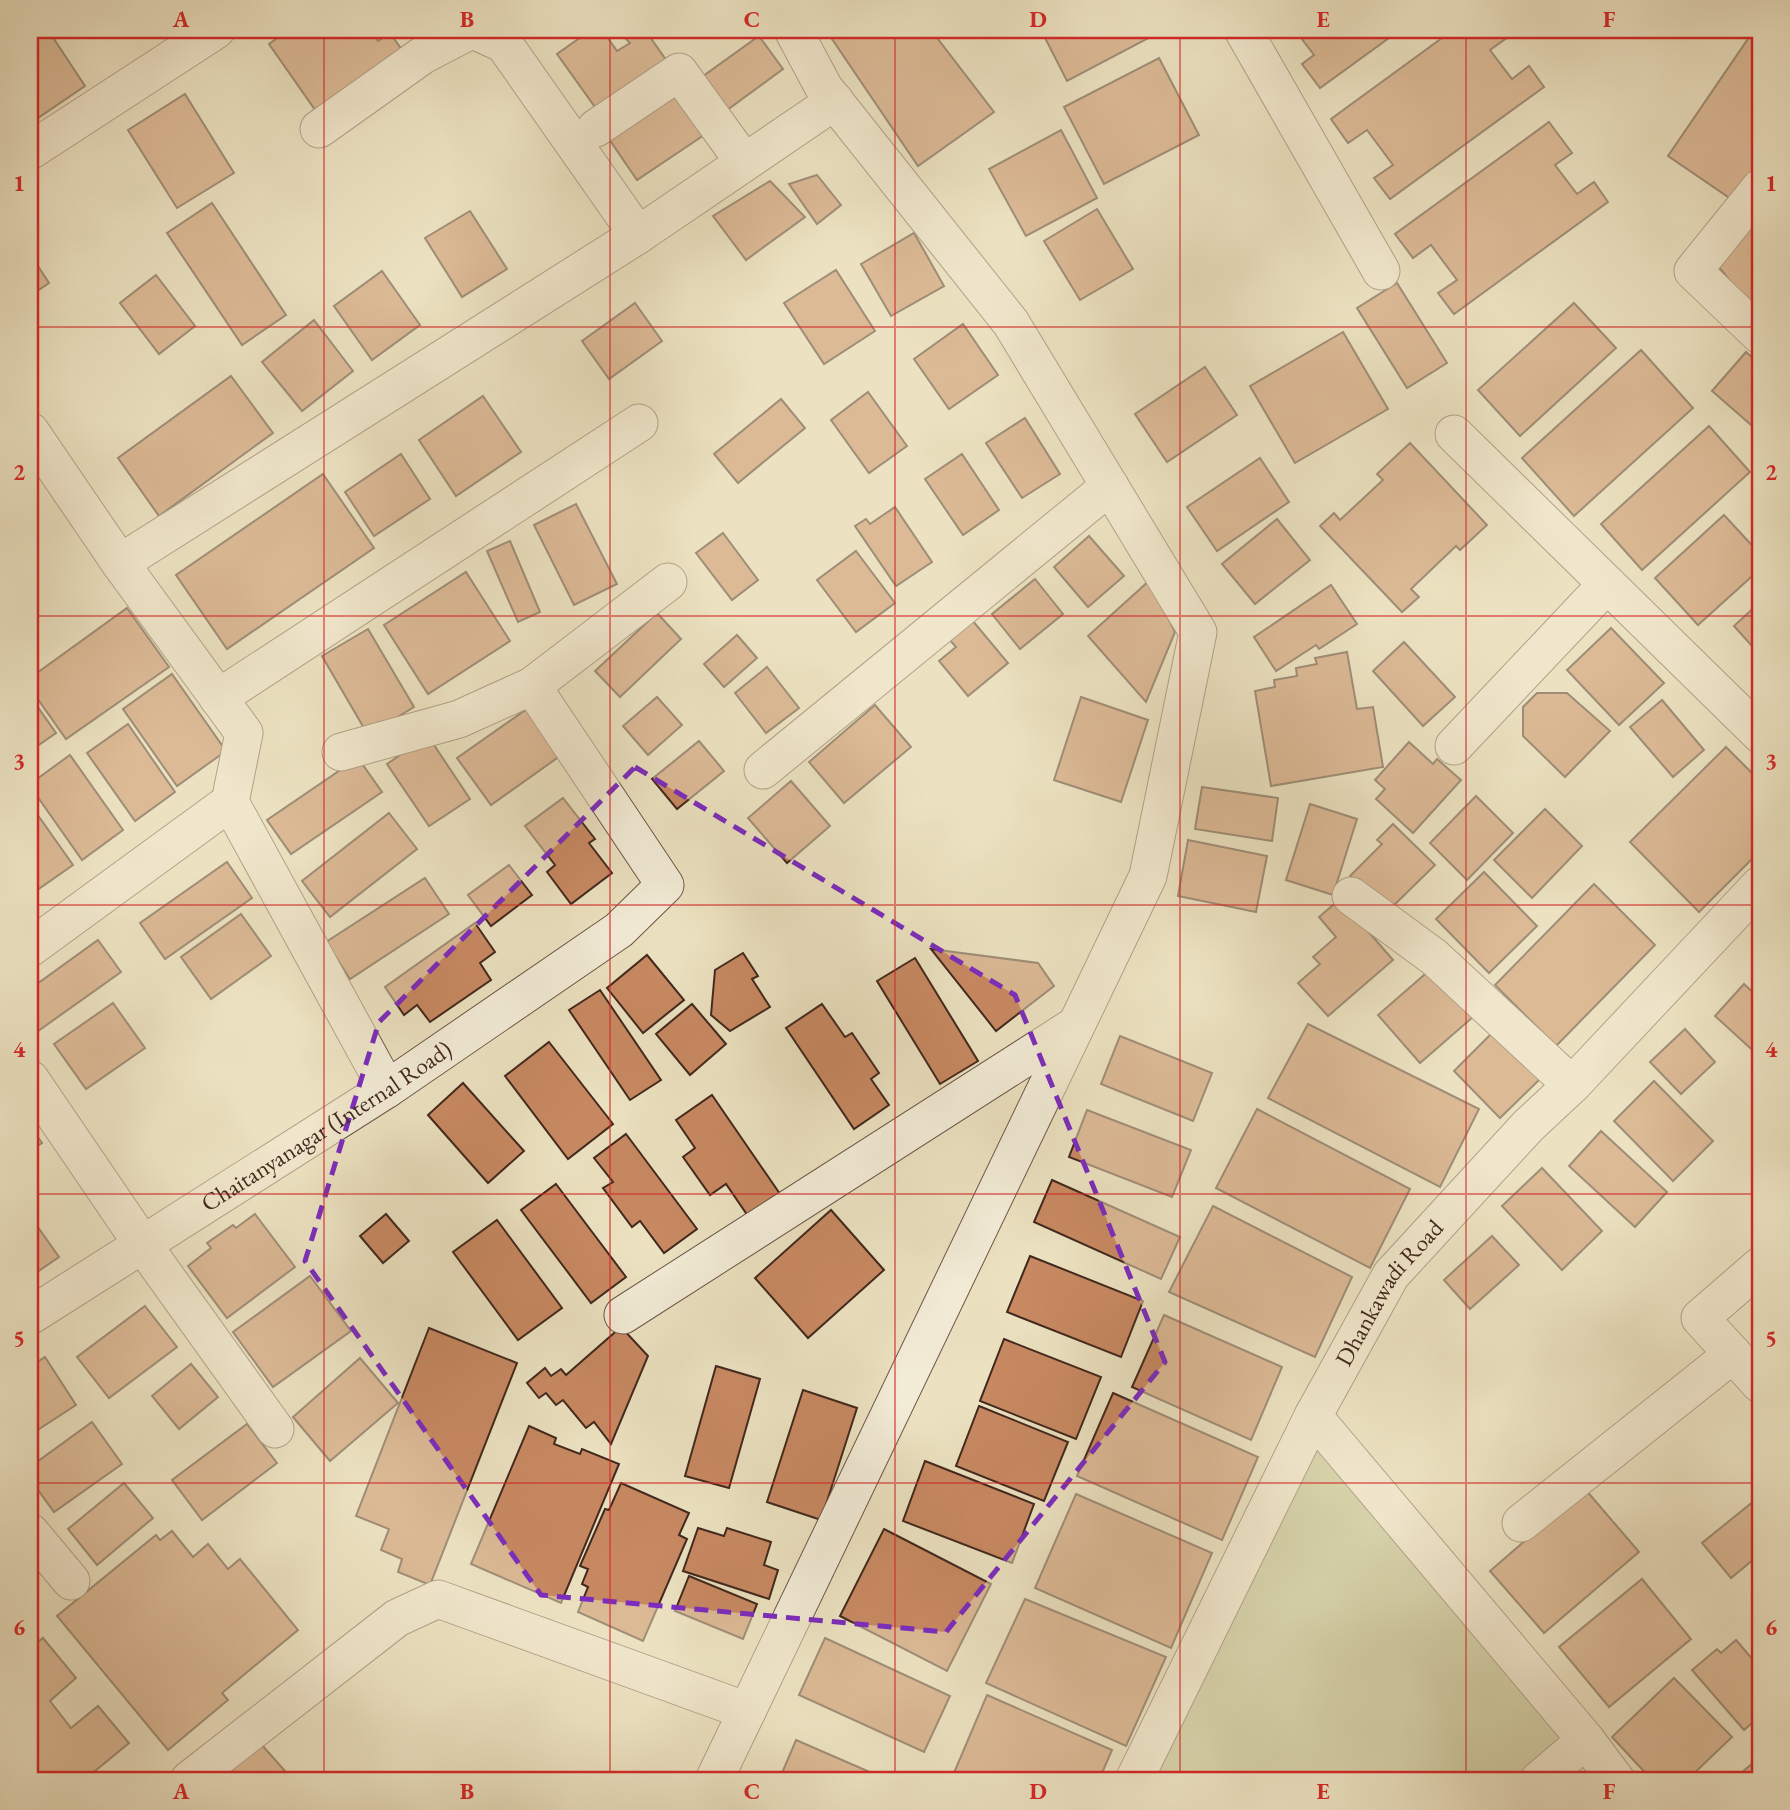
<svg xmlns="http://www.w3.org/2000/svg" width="1790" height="1810" font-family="'EB Garamond',serif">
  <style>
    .green { fill: #bcc290; stroke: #7e7557; stroke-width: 2 }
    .building { fill: #c88962; stroke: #41281e; stroke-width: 2 }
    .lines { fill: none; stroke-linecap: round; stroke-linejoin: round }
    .minor-casing { stroke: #6c5647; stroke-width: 39 }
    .minor { stroke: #f3ecd7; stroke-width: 37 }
    .marked { fill: none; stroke: #7b2cbf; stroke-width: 5; stroke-dasharray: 14 9; stroke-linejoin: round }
    .grid { fill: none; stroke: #d62828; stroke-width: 2; stroke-opacity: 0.55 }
    .labels { text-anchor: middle; stroke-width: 7; stroke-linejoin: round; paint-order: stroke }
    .street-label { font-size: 24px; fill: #41281e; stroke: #f3ecd7 }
    .neatline { fill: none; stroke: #d62828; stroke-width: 2.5 }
    .grid-label { font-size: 23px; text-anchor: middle; font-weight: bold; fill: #d62828 }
  </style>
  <rect width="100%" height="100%" fill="#ece2c1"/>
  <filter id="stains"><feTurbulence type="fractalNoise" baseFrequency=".00286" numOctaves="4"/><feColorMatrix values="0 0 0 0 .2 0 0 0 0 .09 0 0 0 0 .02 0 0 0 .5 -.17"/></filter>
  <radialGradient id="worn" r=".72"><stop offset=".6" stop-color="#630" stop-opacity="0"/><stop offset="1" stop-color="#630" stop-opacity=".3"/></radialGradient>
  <path class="green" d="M1313,1416L1586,1740L1539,1780H1133Z"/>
  <g class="building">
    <path d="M30,30H48L85,86L35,120L30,111Z"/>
    <path d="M288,30H352L357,37L366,30H370L378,41L390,33L407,57L320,117L269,44Z"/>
    <path d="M591,30H602L617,51L630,43L626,39L640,30H645L669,64L600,114L557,54Z"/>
    <path d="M843,30H931L994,112L918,166L832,39Z"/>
    <path d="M1041,30H1162V31L1067,81Z"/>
    <path d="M1295,30H1400L1320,88L1302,64L1314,55Z"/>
    <path d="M1453,30H1502L1508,37L1490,50L1512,79L1529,66L1544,87L1390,199L1374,178L1393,165L1367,130L1348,143L1331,119Z"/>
    <path d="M1754,30H1760V169L1737,203L1668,156Z"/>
    <path d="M759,36L783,69L723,113L699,79Z"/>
    <path d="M1159,58L1199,135L1104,184L1064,107Z"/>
    <path d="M683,85L713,129L637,180L607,136Z"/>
    <path d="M185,94L234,173L177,208L128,130Z"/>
    <path d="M1549,122L1572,153L1555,165L1577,194L1594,182L1608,202L1454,314L1438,293L1457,280L1431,245L1413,258L1395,234Z"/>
    <path d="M1061,130L1097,198L1026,236L989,169Z"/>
    <path d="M817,175L841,205L817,224L789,184Z"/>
    <path d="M770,181L805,217L746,260L713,216Z"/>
    <path d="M212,203L286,315L242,345L167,233Z"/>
    <path d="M1097,209L1133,269L1080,300L1044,241Z"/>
    <path d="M470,211L507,269L462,297L425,238Z"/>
    <path d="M1760,217V307L1754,312L1713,259Z"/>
    <path d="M914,233L944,286L891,316L861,264Z"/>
    <path d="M30,254L49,283L30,296Z"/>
    <path d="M836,270L875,331L824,364L784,303Z"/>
    <path d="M382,271L420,325L372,360L334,306Z"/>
    <path d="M156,275L195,326L159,354L120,303Z"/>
    <path d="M1397,283L1447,363L1407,388L1357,308Z"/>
    <path d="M635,303L662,341L609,379L582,341Z"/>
    <path d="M1574,303L1616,348L1520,436L1478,390Z"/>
    <path d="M314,320L353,371L302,411L262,362Z"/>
    <path d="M963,324L998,375L949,409L914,359Z"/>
    <path d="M1343,332L1388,409L1295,463L1250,386Z"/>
    <path d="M1641,350L1693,408L1574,516L1522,458Z"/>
    <path d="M1746,352L1760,364V428L1758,431L1712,391Z"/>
    <path d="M1205,367L1237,415L1167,462L1135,414Z"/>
    <path d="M231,376L273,433L159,516L118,458Z"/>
    <path d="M868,392L907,446L869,473L831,420Z"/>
    <path d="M483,396L521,452L456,496L419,440Z"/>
    <path d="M781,399L805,428L738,483L714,454Z"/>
    <path d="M1025,418L1060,474L1022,498L986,443Z"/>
    <path d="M1709,426L1750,472L1642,570L1601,524Z"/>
    <path d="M1410,443L1487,525L1460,550L1456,546L1411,589L1419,597L1402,612L1320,526L1334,513L1340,520L1383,480L1377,474Z"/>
    <path d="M401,454L430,499L374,536L345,492Z"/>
    <path d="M962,454L999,510L963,535L925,479Z"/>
    <path d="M1260,458L1289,502L1217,551L1187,507Z"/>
    <path d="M323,474L374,548L227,649L176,575Z"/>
    <path d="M576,504L617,584L574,605L534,525Z"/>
    <path d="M895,507L932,562L896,586L855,526L866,519L870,524Z"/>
    <path d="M1724,515L1760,554V569L1698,625L1655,578Z"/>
    <path d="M1277,519L1310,560L1255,604L1222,564Z"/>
    <path d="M723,533L758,580L732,600L696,553Z"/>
    <path d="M1089,536L1124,576L1088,607L1054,567Z"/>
    <path d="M510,541L540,612L518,622L487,551Z"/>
    <path d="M856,551L895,603L856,632L817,580Z"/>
    <path d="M466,572L510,641L428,694L384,625Z"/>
    <path d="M1035,579L1063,614L1020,649L992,614Z"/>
    <path d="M1150,580L1175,632L1146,702L1088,636Z"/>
    <path d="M1331,585L1357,624L1319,649L1316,645L1276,671L1254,637Z"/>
    <path d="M1760,602V655L1734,626Z"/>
    <path d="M127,608L169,667L66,739L30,688V678Z"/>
    <path d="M657,613L681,639L620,697L595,671Z"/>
    <path d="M972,620L1008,663L968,696L939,661L956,647L949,639Z"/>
    <path d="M1611,628L1664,683L1619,725L1567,670Z"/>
    <path d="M368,629L414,707L368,735L322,656Z"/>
    <path d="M737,635L757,658L724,687L704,664Z"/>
    <path d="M1404,642L1455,697L1423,726L1373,671Z"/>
    <path d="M1347,652L1357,709L1373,707L1383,767L1271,786L1255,691L1275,687L1274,680L1297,676L1296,668L1317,664L1315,658Z"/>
    <path d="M767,667L799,708L766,733L735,693Z"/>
    <path d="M172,674L226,751L177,786L123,709Z"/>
    <path d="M1537,693H1567L1610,731L1565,777L1523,736V707Z"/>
    <path d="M30,696L56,733L30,751Z"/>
    <path d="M657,697L682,725L648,755L623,726Z"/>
    <path d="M1081,697L1148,720L1121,802L1054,780Z"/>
    <path d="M1662,700L1704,750L1673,777L1630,727Z"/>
    <path d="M534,704L567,751L491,805L457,758Z"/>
    <path d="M875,705L911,747L844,803L809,762Z"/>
    <path d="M128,724L175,792L135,821L87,753Z"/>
    <path d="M428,736L470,799L429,826L387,764Z"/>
    <path d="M699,741L724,771L677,809L652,779Z"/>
    <path d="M1409,742L1433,764L1437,759L1461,780L1413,833L1376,799L1385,789L1375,780Z"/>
    <path d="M1726,747L1760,781V851L1699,912L1630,842Z"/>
    <path d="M70,755L123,830L82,860L30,786V784Z"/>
    <path d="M358,758L382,792L291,854L267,820Z"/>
    <path d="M791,781L830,826L787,863L748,818Z"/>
    <path d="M1202,787L1278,798L1272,841L1195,829Z"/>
    <path d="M1476,796L1513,833L1467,880L1430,843Z"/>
    <path d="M563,798L595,839L589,843L612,873L571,904L547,872L555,865L525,826Z"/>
    <path d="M30,804L73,865L30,895Z"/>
    <path d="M1310,804L1357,819L1333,895L1286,880Z"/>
    <path d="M1545,809L1582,846L1532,898L1494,860Z"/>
    <path d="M389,813L417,849L330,917L302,881Z"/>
    <path d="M1393,824L1435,865L1387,912L1350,876L1382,844L1377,840Z"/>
    <path d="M1188,840L1267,856L1256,912L1178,896Z"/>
    <path d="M227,862L252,898L165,959L140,923Z"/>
    <path d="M509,865L532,895L491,926L468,895Z"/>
    <path d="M1484,872L1537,926L1489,973L1436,919Z"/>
    <path d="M425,878L449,914L350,979L326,942Z"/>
    <path d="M1594,884L1655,945L1556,1046L1495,985Z"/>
    <path d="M1340,899L1393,960L1328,1016L1298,983L1320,964L1313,957L1336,937L1319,917Z"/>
    <path d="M241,914L271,956L211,999L181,957Z"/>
    <path d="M475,923L495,952L480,963L491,980L430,1022L417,1005L404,1015L385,987Z"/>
    <path d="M98,940L121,972L34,1034L30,1029V989Z"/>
    <path d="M931,949L1038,963L1054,986L996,1031Z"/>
    <path d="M743,953L758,976L752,979L770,1007L730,1031L711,1015L715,970Z"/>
    <path d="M647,955L684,1000L643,1033L607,988Z"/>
    <path d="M915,958L978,1061L940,1084L877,981Z"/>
    <path d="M1431,969L1473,1017L1420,1063L1378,1015Z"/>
    <path d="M1744,984L1760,999V1057L1715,1016Z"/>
    <path d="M600,990L661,1080L630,1100L569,1010Z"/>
    <path d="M113,1003L145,1048L86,1089L54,1044Z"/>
    <path d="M692,1004L726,1044L690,1075L656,1034Z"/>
    <path d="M822,1004L845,1037L852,1033L879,1073L871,1079L889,1105L854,1129L786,1028Z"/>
    <path d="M1308,1024L1479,1109L1440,1187L1268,1098Z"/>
    <path d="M1685,1029L1715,1062L1681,1094L1650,1062Z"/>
    <path d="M1495,1030L1541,1078L1500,1118L1454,1071Z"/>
    <path d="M1120,1036L1212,1073L1193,1121L1101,1084Z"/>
    <path d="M549,1042L613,1124L568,1159L505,1076Z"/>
    <path d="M1654,1081L1713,1141L1673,1181L1614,1121Z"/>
    <path d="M463,1083L524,1151L488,1183L428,1115Z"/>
    <path d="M712,1095L780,1194L748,1216L726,1184L710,1195L683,1157L695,1148L676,1120Z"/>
    <path d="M1257,1109L1410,1189L1370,1268L1216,1188Z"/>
    <path d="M1087,1110L1191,1150L1172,1197L1069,1157Z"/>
    <path d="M30,1126L42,1143L30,1151Z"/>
    <path d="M1601,1131L1667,1192L1635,1227L1569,1166Z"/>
    <path d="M626,1134L697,1229L664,1253L640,1221L632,1227L603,1188L613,1182L594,1158Z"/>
    <path d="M1542,1168L1602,1231L1562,1270L1502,1206Z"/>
    <path d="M1052,1180L1180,1237L1161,1279L1034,1222Z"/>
    <path d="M556,1184L626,1277L591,1303L521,1210Z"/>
    <path d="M1213,1206L1352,1277L1315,1357L1169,1292Z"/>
    <path d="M831,1210L884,1270L808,1338L755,1278Z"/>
    <path d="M255,1214L295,1267L227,1318L188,1266L211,1248L207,1243L233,1225L236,1228Z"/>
    <path d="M386,1214L409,1241L383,1263L360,1236Z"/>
    <path d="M30,1216L59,1257L30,1277Z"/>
    <path d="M497,1220L562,1308L518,1340L453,1252Z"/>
    <path d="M1492,1236L1519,1265L1470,1309L1444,1280Z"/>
    <path d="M1030,1256L1143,1301L1121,1357L1007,1312Z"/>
    <path d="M310,1276L351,1331L273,1387L233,1332Z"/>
    <path d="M145,1306L177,1347L109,1398L77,1357Z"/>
    <path d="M1164,1315L1282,1367L1251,1440L1132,1387Z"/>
    <path d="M621,1327L648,1356L611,1444L594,1422L586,1428L563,1400L556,1405L546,1393L539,1398L527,1383L545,1368L551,1376L561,1369L566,1375Z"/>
    <path d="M429,1328L517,1363L430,1585L398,1572L402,1559L381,1550L389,1529L356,1516Z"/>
    <path d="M1004,1339L1101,1377L1076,1439L980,1401Z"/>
    <path d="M45,1357L76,1405L30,1435V1367Z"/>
    <path d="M360,1358L398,1403L330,1461L293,1417Z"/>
    <path d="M191,1364L218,1397L179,1429L152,1396Z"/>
    <path d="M716,1366L760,1379L729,1488L685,1476Z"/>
    <path d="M803,1390L857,1408L821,1520L767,1502Z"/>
    <path d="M1113,1393L1258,1457L1222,1540L1077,1476Z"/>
    <path d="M979,1406L1068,1442L1044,1501L956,1466Z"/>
    <path d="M92,1422L122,1464L54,1512L30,1479V1467Z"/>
    <path d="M247,1424L277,1463L202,1520L172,1480Z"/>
    <path d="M529,1426L556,1438L554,1444L580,1454L582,1449L619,1464L561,1603L471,1564Z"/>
    <path d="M925,1461L1034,1504L1012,1563L903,1521Z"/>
    <path d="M124,1483L153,1518L97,1565L68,1529Z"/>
    <path d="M621,1483L689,1513L679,1535L687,1539L643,1641L578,1612L588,1587L582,1584L588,1569L580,1566L605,1509L609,1510Z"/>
    <path d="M1585,1489L1639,1552L1544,1633L1490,1571Z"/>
    <path d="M1076,1494L1212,1553L1171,1648L1035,1588Z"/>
    <path d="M1760,1496V1554L1731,1578L1702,1543Z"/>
    <path d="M698,1528L724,1536L727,1528L771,1542L764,1565L778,1570L769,1599L683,1571Z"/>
    <path d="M884,1529L991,1584L947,1671L840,1616Z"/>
    <path d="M172,1531L193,1557L208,1544L228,1569L240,1559L298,1630L222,1693L228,1700L168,1750L57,1616L156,1535L160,1540Z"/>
    <path d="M689,1576L757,1604L743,1639L675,1611Z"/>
    <path d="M1642,1579L1691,1639L1609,1707L1559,1647Z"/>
    <path d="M1025,1599L1166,1657L1126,1746L986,1683Z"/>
    <path d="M43,1638L76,1678L50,1701L71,1728L98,1706L129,1743L84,1780H30V1648Z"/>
    <path d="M825,1638L950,1696L924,1752L799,1695Z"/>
    <path d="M1736,1640L1760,1668V1716L1744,1730L1692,1670L1717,1649L1721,1653Z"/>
    <path d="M1674,1678L1732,1737L1687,1780H1652L1612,1737Z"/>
    <path d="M987,1695L1112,1750L1099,1780H951Z"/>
    <path d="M253,1735L293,1780H201Z"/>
    <path d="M796,1740L888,1780H779Z"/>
    <path d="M1760,1757V1780H1733Z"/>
  </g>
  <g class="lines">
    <g class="minor-casing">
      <g id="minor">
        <path d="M473,30L504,44L638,235"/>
        <path d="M1243,30L1381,271"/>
        <path d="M596,128L679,72L744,162"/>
        <path d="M319,129L423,55L471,30"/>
        <path d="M30,151L216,30"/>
        <path d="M1760,188L1693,271L1760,335"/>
        <path d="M30,431L120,563L244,733L230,802L387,1089"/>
        <path d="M1454,434L1760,734"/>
        <path d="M120,563L638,235L835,101"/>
        <path d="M218,698L639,423"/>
        <path d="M1454,746L1607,584"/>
        <path d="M341,752L459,719L532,686"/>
        <path d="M763,770L1110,486"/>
        <path d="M1351,896L1434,957L1572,1085"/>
        <path d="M30,948L230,802"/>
        <path d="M30,1079L143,1245L275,1429"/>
        <path d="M1760,1266L1700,1318L1760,1384"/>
        <path d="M623,1315L1076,1025"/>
        <path id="s1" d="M30,1316L387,1089L619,930L665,885L532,686L668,582"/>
        <path d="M1313,1416L1586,1740"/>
        <path d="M1521,1523L1733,1354"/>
        <path d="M30,1532L71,1581"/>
        <path d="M189,1780L397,1618L438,1599L747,1711"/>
        <path d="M714,1780L1148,876L1198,632L1011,323L824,88L793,30"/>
        <path id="s2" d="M1134,1780L1313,1416L1391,1275L1528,1126L1572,1085L1760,885"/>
        <path d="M1539,1780L1586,1740L1616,1780"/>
      </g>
    </g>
    <use href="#minor" class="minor"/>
  </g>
  <path d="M0 0H1790V1810H0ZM635,767L1015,995L1165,1362L946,1632L541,1595L305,1261L379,1022Z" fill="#ece2c1" fill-opacity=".55" fill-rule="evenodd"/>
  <path class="marked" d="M635,767L1015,995L1165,1362L946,1632L541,1595L305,1261L379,1022Z"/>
  <path class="grid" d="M324,30V1780M610,30V1780M895,30V1780M1180,30V1780M1466,30V1780M30,327H1760M30,616H1760M30,905H1760M30,1194H1760M30,1483H1760"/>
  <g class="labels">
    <g class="street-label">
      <text dy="8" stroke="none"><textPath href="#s1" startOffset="352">Chaitanyanagar (Internal Road)</textPath></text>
      <text dy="8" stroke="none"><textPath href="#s2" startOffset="551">Dhankawadi Road</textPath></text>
    </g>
  </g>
  <rect width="1790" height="1810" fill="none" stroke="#ece2c1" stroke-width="77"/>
  <rect x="38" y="38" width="1714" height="1734" class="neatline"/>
  <g class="grid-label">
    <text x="181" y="27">A</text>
    <text x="467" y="27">B</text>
    <text x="752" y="27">C</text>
    <text x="1038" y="27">D</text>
    <text x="1323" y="27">E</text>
    <text x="1609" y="27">F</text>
    <text x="19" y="191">1</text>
    <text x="1771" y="191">1</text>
    <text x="19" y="480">2</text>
    <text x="1771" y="480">2</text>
    <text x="19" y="769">3</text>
    <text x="1771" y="769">3</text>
    <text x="19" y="1057">4</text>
    <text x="1771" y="1057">4</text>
    <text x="19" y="1346">5</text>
    <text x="1771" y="1346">5</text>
    <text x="19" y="1635">6</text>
    <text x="1771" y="1635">6</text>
    <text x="181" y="1799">A</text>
    <text x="467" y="1799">B</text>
    <text x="752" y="1799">C</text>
    <text x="1038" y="1799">D</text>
    <text x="1323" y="1799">E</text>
    <text x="1609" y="1799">F</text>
  </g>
  <rect width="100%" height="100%" filter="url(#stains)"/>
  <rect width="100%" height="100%" fill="url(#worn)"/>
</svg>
